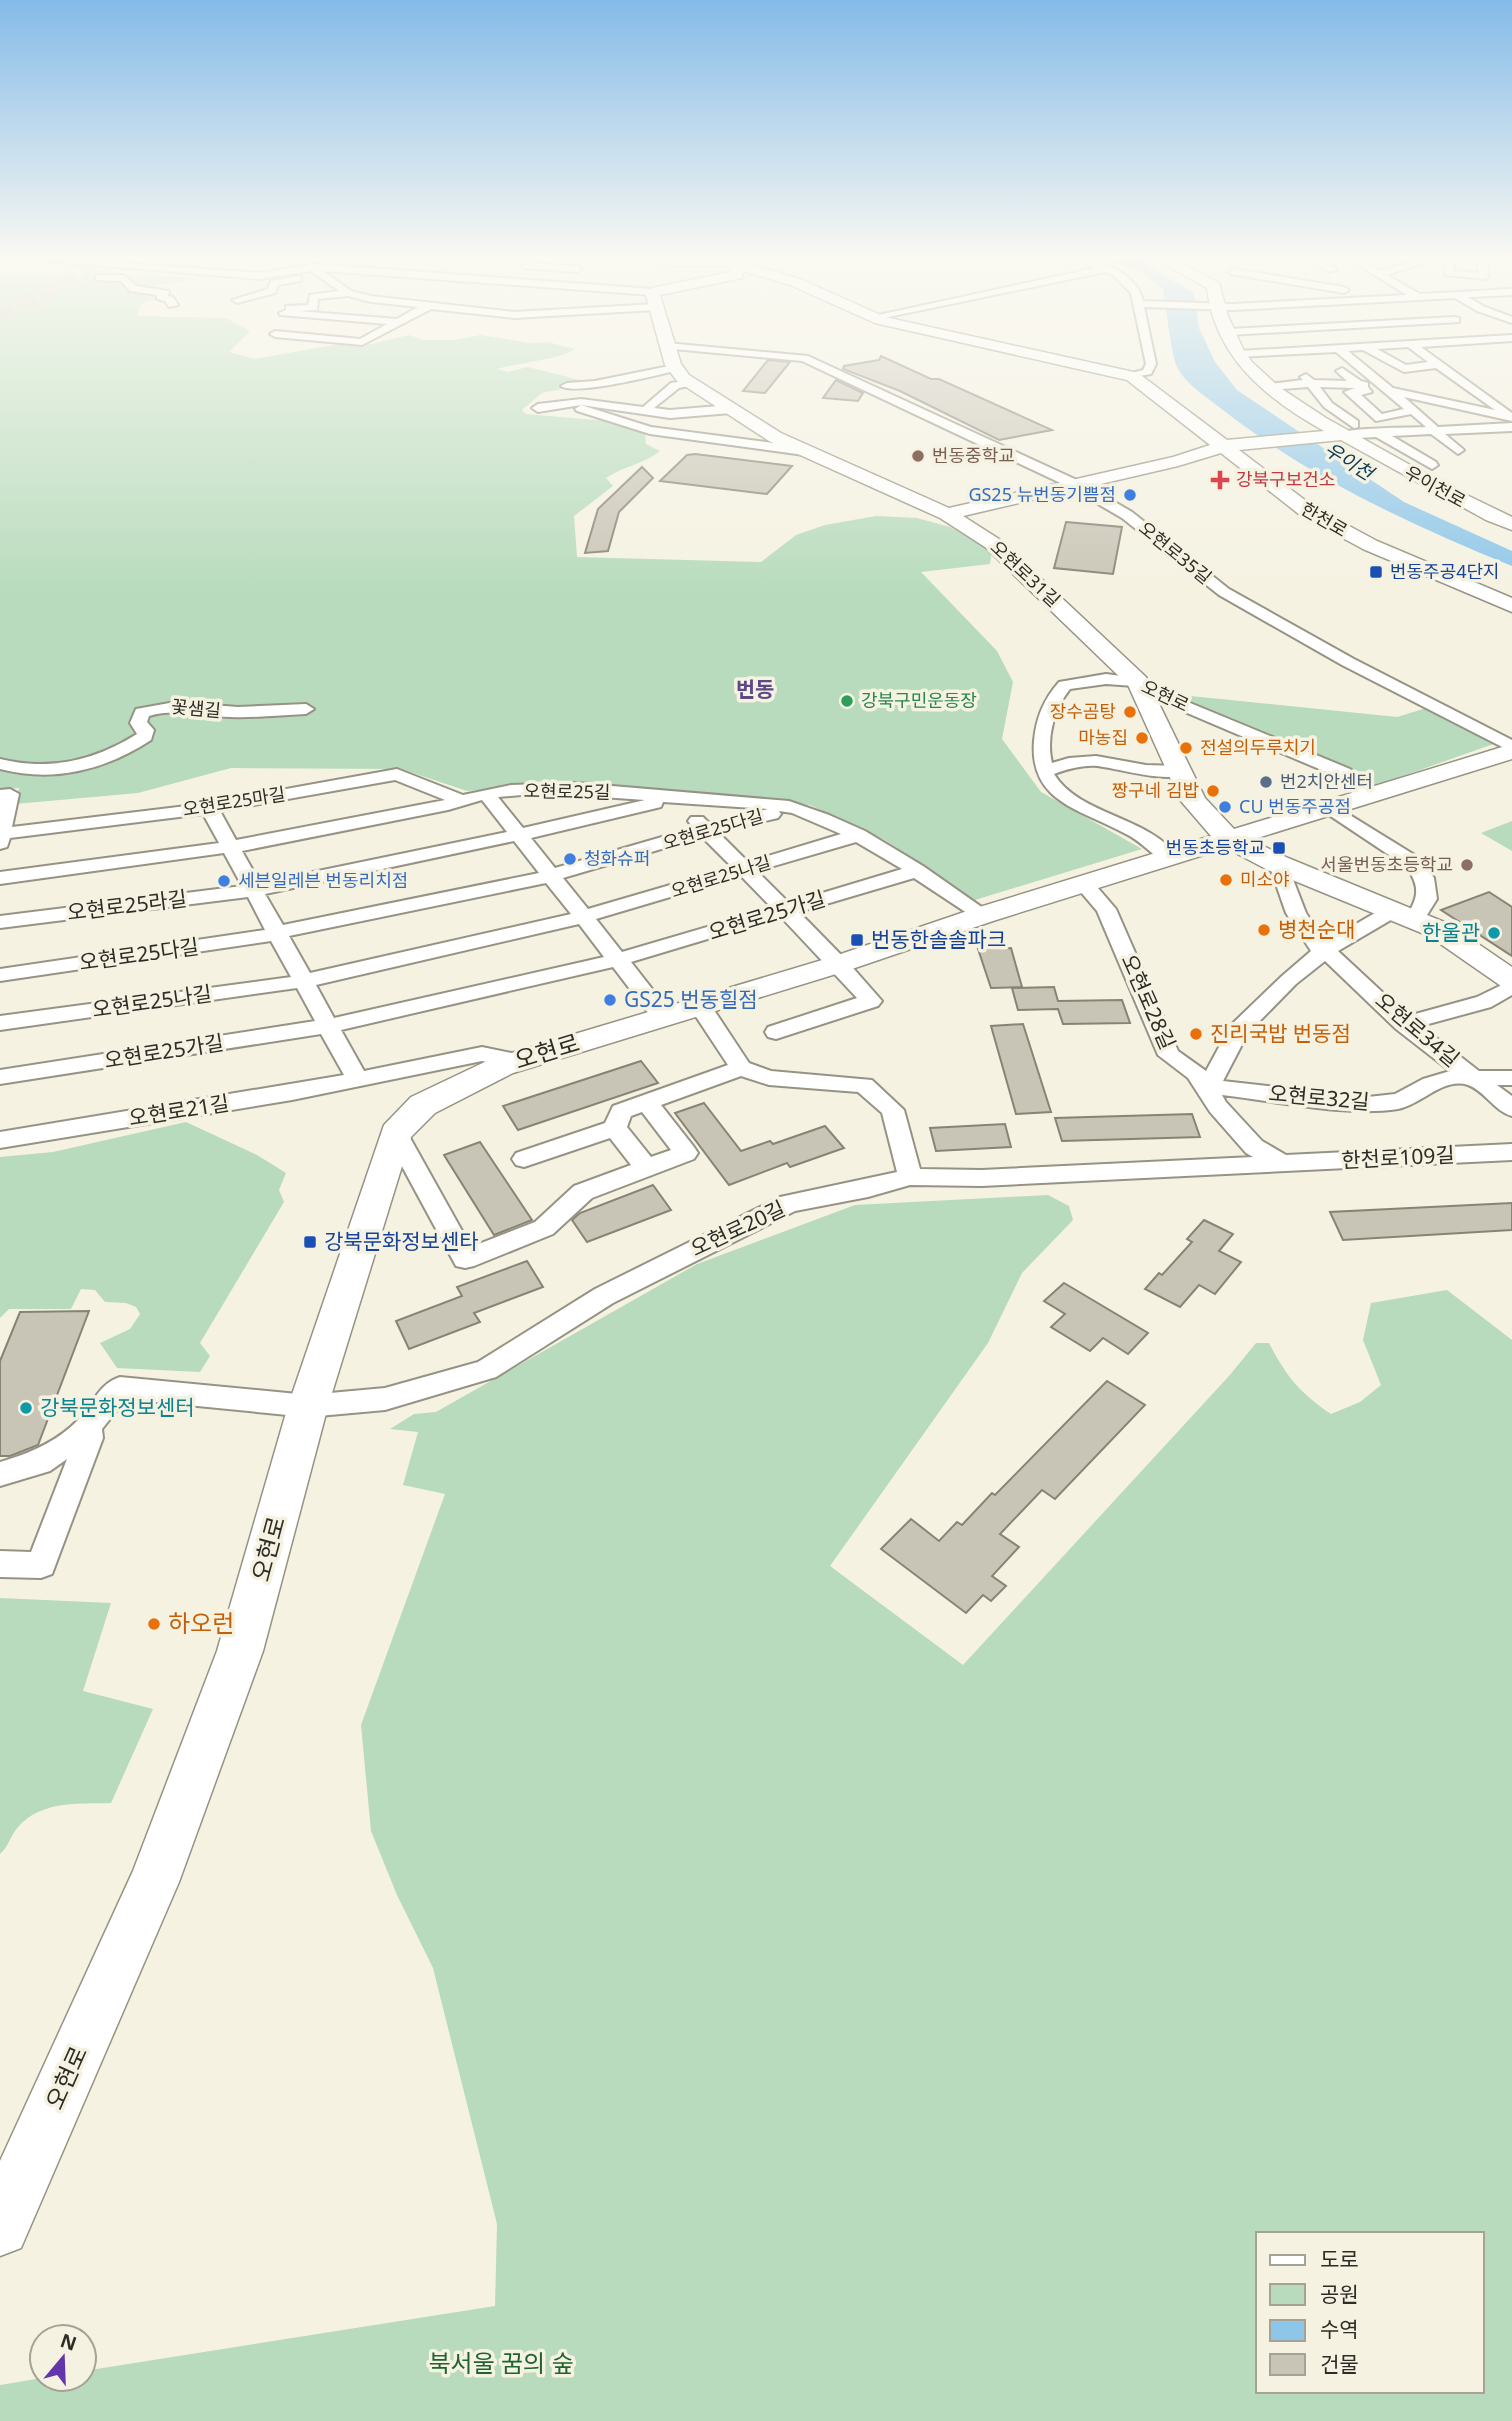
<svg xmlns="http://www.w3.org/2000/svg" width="1512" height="2421" font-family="'Noto Sans','Noto Sans KR',sans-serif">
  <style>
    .green { fill: #b7dbbc; fill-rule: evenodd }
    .water { fill: #8ec6e9 }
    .building { fill: #c9c5b6; stroke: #878476; stroke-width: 2 }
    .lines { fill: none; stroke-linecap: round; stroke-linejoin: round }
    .secondary-tunnel { stroke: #cdcabc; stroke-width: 15; stroke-dasharray: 15 8; stroke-linecap: butt }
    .street-casing { stroke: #969384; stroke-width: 4 }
    .secondary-casing { stroke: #969384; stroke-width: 3 }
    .street { fill: #fff; fill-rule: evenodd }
    .secondary { fill: #fff; fill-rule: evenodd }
    .education-dot { fill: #8d6e63; stroke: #f5f2e2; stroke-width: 2.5 }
    .health-dot { fill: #e0444e; stroke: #f5f2e2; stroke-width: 2.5 }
    .shop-dot { fill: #3f7fe0; stroke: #f5f2e2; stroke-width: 2.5 }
    .transit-dot { fill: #1a4fb4; stroke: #f5f2e2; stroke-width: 2.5 }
    .leisure-dot { fill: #2e9e5b; stroke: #f5f2e2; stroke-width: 2.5 }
    .food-dot { fill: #e8710a; stroke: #f5f2e2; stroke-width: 2.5 }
    .service-dot { fill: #5c6f8a; stroke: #f5f2e2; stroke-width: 2.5 }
    .culture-dot { fill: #0f9aa8; stroke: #f5f2e2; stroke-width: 2.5 }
    .labels { text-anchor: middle; stroke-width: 7; stroke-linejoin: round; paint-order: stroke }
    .far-education-label { font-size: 18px; fill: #785e54; stroke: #f5f2e2; text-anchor: start }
    .far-health-label { font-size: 18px; fill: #be3a42; stroke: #f5f2e2; text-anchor: start }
    .far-street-label { font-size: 18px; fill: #2e2c26; stroke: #f5f2e2 }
    .far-shop-label { font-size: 18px; fill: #366cbe; stroke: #f5f2e2; text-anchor: start }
    .far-transit-label { font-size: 18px; fill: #164399; stroke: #f5f2e2; text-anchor: start }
    .far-leisure-label { font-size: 18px; fill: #27864d; stroke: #f5f2e2; text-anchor: start }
    .far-food-label { font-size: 18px; fill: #c56008; stroke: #f5f2e2; text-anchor: end }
    .far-service-label { font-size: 18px; fill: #4e5e75; stroke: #f5f2e2; text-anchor: start }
    .far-water-label { font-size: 19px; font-style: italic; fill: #0c3a52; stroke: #f5f2e2 }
    .far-quarter-label { font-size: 21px; font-weight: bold; fill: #5d4987; stroke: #f5f2e2 }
    .street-label { font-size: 21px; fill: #2e2c26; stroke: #f5f2e2 }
    .food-label { font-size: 21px; fill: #c56008; stroke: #f5f2e2; text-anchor: start }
    .culture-label { font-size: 21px; fill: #0d838f; stroke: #f5f2e2; text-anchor: end }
    .transit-label { font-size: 21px; fill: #164399; stroke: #f5f2e2; text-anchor: start }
    .shop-label { font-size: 21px; fill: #366cbe; stroke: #f5f2e2; text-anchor: start }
    .near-street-label { font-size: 24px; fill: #2e2c26; stroke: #f5f2e2 }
    .near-food-label { font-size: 24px; fill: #c56008; stroke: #f5f2e2; text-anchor: start }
    .near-park-label { font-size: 24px; fill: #1f6330; stroke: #f5f2e2 }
  </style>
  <rect width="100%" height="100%" fill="#f5f2e2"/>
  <g class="green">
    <path d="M0,274L125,277L140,274L200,279L141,287L160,294L155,299L142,303L137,316L226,318L250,331L229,352L254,359L340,344L358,347L409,335L423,340H454L480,335L530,343L548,342L574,349C567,358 512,364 497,369L507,372L528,367L592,383L542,393L522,410L526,414L606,421L645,434L646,444L660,451C644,464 624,466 606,478L613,486L574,516L577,557L761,562L796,535L825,525L876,516L917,518L950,527L992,550L990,564L921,572L997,651L1013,682L1002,739L1041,792L1142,849L975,900L885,840L810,805L701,798L574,783L467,791L401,769L231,768L138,793L15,804L19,788L0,790Z"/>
    <path d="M1171,694L1397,717L1433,706L1502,741L1366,789L1336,765Z"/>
    <path d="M1512,821V851L1481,833Z"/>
    <path d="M186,1122L257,1155L286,1173L279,1190L284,1202L200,1343L210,1356L200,1372L117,1368L100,1343L130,1329L140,1314L136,1307L126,1303L105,1302L95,1290L81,1289L71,1309H9L0,1318V1157L53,1152Z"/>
    <path d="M1048,1195L1069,1206L1073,1220L1022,1273L988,1343L830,1566L963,1665L1229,1376L1256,1343H1269C1286,1376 1300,1393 1331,1414L1360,1402L1381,1385L1363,1340L1371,1303L1447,1290L1512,1340V2421H0V2385L42,2378L84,2379V2371L495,2306L497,2224L433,1968L397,1895L371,1831L361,1725L445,1494L403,1485L418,1432L390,1429L414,1414L436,1412L697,1264L855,1205ZM1258,2234H1482V2391H1258Z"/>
    <path d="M0,1598L111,1603L83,1691L153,1709L111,1803C79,1804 42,1800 18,1827C10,1836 9,1846 0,1854Z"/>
  </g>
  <path class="water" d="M1109,261H1140L1194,293L1199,328L1215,362L1237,390L1404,502L1512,551V566C1411,525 1310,478 1223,410C1208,398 1186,385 1177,367C1171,354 1166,306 1163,289L1142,273Z"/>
  <g class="building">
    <path d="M881,356L931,379H939L1052,430L999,440L900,391L843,369L844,366L879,360Z"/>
    <path d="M768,360L790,362L765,393L743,391Z"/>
    <path d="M836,380L863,393L858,401L823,398Z"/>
    <path d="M695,454L792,466L767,494L660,481L687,455Z"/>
    <path d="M642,467L653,478L619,512L608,551L585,553L598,509Z"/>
    <path d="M1066,522L1122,527L1113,574L1054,568Z"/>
    <path d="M1489,892L1512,907V956L1441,910Z"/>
    <path d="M1011,948L1022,987L991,988L978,949Z"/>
    <path d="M1054,987L1058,1001L1122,1000L1130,1023L1063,1024L1058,1009L1018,1010L1012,988Z"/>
    <path d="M1023,1024L1051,1112L1016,1114L991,1026Z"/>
    <path d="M641,1061L658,1083L518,1130L503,1106Z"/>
    <path d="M704,1103L741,1151L770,1141L773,1144L825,1126L844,1148L790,1167L787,1163L729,1185L675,1113Z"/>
    <path d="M1192,1114L1200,1137L1062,1141L1055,1118Z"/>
    <path d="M1005,1124L1011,1147L936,1151L930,1128Z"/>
    <path d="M480,1142L532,1220L494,1235L444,1155Z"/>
    <path d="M653,1185L671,1210L587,1242L572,1220L580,1213Z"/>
    <path d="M1512,1203V1230L1343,1240L1330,1212Z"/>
    <path d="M1204,1220L1233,1234L1219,1251L1241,1262L1215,1294L1199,1285L1180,1307L1145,1289L1159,1273L1162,1275L1192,1242L1187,1239Z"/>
    <path d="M527,1261L543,1287L474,1313L480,1322L409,1349L396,1321L462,1296L457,1287Z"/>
    <path d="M1064,1283L1148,1333L1128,1354L1103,1338L1090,1351L1051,1327L1065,1314L1044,1301Z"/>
    <path d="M89,1311L38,1445L10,1456H0V1361L20,1312Z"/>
    <path d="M1107,1381L1145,1405L1055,1499L1042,1490L1000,1534L1019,1547L992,1576L1006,1586L991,1601L983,1595L966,1613L881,1549L911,1519L939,1541L957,1522L962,1525L992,1493L995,1495Z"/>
  </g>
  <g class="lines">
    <path class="secondary-tunnel" d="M0,315L108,261"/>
    <g class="street-casing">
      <g id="street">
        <path d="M46,261H96L259,273L316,264L652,289L657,292L652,295L323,271L351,291L371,296L514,312L656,304L661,307L656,310L514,318L431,309L362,345L275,337L270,334L275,331L360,339L387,324L280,315L279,313L286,310V306L308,305L310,295L339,291L311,271L259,279ZM348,296L371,302L418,307L397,319L298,311L317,310L318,299Z"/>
        <path d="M1086,261C1109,261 1138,278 1143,301L1233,304L1407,295L1352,261H1364L1380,271L1413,261H1429L1387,275L1420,294L1512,289V295L1468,297L1485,307L1512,317V323L1477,311L1455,298L1233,310L1144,307L1156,364L1151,374L1128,378V374L1143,370L1146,364L1131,293L1113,275L1105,272L874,320L869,317L1095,268L1087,265Z"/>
        <path d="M1312,261H1324L1337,270L1329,272Z"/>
        <path d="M1444,261H1454V271L1479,273L1477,261H1487L1489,276L1484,279L1446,275Z"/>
        <path d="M527,263L577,266L582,269L577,272L524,268L522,266Z"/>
        <path d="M1234,269L1344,287L1349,290L1344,293L1231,274L1229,272Z"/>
        <path d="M99,275H124L136,286L169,291L168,296L173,297L178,305L169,307L165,301L157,299V295L130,291L121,281L96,280V276Z"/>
        <path d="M298,276L301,277V281L278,285L275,293L237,303L232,300L268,289L271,281Z"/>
        <path d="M1455,317L1459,318V322L1229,335L1224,332L1229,329Z"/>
        <path d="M1512,335V341L1421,347L1512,413V421L1404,397L1438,427L1512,423V431L1445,434L1464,450L1458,454L1431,434L1392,436L1436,462L1438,465L1432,469L1376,437L1341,439L1335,435C1346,427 1408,428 1426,427L1411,414L1376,421L1344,392L1355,388L1320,387L1332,403L1358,421V427L1354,428L1324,407L1308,387L1269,390L1263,387L1269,384L1303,380L1300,377L1306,374L1314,380L1347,381L1336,371L1342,368L1361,381L1368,383V387L1372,392L1361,395L1382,414L1404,409L1336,352L1238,357L1233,354L1238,351ZM1408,347L1428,362L1406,365L1377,349ZM1363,350L1404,372L1436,368L1495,410L1393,388L1348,351Z"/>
        <path d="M667,343L808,356L1079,481L1132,512L1229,589L1354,659L1512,740V752L1342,665L1219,595L1122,518L1069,487L802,361L663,348L662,346Z"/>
        <path d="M674,365L680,368L678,370C658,375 575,396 561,386L567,383L595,381Z"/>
        <path d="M690,380L694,381V385L679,388L654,408L670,410L731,405L737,409L731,413L670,418L581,405L538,412L532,408L538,404L581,399L643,407L671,383Z"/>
        <path d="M581,405L651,427L804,447L810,451L804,455L650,434L577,411L575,409Z"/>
        <path d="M1106,674L1144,679L1178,698L1350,769L1369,788L1371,800L1362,805L1356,804L1351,790L1338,777L1166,704L1134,686L1106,684L1070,689C1054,709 1046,738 1052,763L1069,758L1096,756L1146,765L1179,766L1188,771C1174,786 1117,768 1097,766C1082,765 1068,769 1054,774C1080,816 1149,816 1179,858L1170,864L1163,862C1150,852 1139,840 1124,833C1080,809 1029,802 1034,741C1036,717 1044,699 1059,682Z"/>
        <path d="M175,702L238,707L306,704L314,709L306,714C281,715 255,718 230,717C203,716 175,708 149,716L147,722L154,730L151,740C105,770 54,783 0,769V759C50,771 94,761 137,734L130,723L136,709Z"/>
        <path d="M397,769L463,795L511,785L577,783L789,801L829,815L865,831L923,866L993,915L990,919H976L914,878L799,912L846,960L882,1001L878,1006L776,1039L768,1037L765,1032L768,1027L857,998L781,917L631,962L674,1017L671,1022H655L613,967L341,1030L364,1071L482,1047L526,1056L529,1061L526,1066L518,1068L482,1061L292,1100L0,1148V1132L344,1075L321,1034L0,1084V1070L315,1021L297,988L0,1030V1016L291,977L271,941L0,981V969L265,930L248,897L0,928V916L242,886L224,853L0,884V872L219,843L203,814L10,838L7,847L0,849V790L10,789L19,794L12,827L203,804ZM395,780L445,800L236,840L220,811ZM544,793L645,800L523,828L498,797ZM482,800L507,832L260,883L242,851L448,810ZM663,802L768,809L709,823L703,817H691L688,821L693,828L555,868L531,838L661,807ZM779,811L792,813L841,834L748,862L718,832L778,818L781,814ZM702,837L732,867L588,909L563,878ZM514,841L539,873L283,925L265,894ZM856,842L902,869L789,903L757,871ZM741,876L772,908L622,952L596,919ZM546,883L571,914L310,973L289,936ZM579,924L604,957L334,1018L316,985Z"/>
        <path d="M1332,804L1421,859L1434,878L1437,899L1422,923H1408L1405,919C1418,898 1421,889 1407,867L1326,813L1323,809Z"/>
        <path d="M1278,858L1287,864L1306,913L1325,942L1387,906H1401L1404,910L1401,914L1338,951L1408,1016L1477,997L1512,980V995L1491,1007L1421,1026L1479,1071H1512V1085H1497L1512,1096V1116C1494,1111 1485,1091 1468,1085C1443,1077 1421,1105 1398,1109C1346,1117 1275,1101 1222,1095L1226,1102L1262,1141L1286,1155L1512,1144V1160L982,1186L910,1185L868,1197L795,1211L613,1303L496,1377L385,1410L308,1417L126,1399L102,1429L103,1438L52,1574L41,1578L0,1577V1551L31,1552L67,1459L50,1471L0,1486V1462C28,1454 57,1442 78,1420C93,1405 98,1384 120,1377L308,1395L385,1388L478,1362L595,1289L780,1197L897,1172L882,1113L858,1092L769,1085L741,1076L661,1105L694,1147L698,1153L694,1159L592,1198L553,1234L474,1266L465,1268L456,1266L384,1133L388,1127L396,1125L404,1127L471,1247L535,1222L574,1186L631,1165L610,1138L524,1167L516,1165L512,1159L516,1153L605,1123L613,1106L728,1065L689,1006L692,1001H708L749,1063L771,1071L872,1080L904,1110L920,1169L982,1170L1253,1157L1246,1153L1210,1112L1188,1078L1158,1055L1097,911L1074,884L1077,880H1091L1116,909L1178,1051L1206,1071L1231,1025L1282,976L1311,951L1286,913L1269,864ZM1325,961L1396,1029L1450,1071L1423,1079L1395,1094L1368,1097L1223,1081L1248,1033L1296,984ZM642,1112L671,1150L651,1157L627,1127L631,1116Z"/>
      </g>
    </g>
    <g class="secondary-casing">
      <g id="secondary">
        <path d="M104,261H121L107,269L100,265Z"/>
        <path d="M656,261H739L800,279L885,317L1138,373L1227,440L1324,431C1267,399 1215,358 1207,288L1160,261H1177L1219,283L1228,316L1243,349L1252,362L1279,387L1326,418L1446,485L1512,517V530L1486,520L1341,440L1239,450L1314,507L1377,541L1512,598V612L1363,549L1300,515L1221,453L1178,466L963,516L999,539L1146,677L1205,798L1234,829L1512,744V759L1251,840L1288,858L1449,924L1512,967V989L1501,986L1429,936L1268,870L1226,848L993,921L849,970L513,1073L435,1113L411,1137L328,1406L263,1651L179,1882L21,2248L0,2256V2161L133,1871L217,1651L288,1406L384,1125L411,1097L491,1059L829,958L973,909L1211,836L1180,800L1128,685L985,547L940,518L769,441L677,381L665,365L645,292L652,288L730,272L728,267L724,266L662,265ZM743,271L790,285L875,323L1127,380L1210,445L1173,457L949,508L781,433L689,375L681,364L660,295L742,278Z"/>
      </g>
    </g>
    <use href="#street" class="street"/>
    <use href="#secondary" class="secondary"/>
  </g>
  <linearGradient id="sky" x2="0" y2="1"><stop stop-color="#84bbe8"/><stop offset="0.43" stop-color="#faf9f2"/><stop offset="1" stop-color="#faf9f2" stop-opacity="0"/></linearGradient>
  <rect width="1512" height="600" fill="url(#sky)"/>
  <g class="education-dot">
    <circle cx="918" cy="456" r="7"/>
    <circle cx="1467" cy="865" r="7"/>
  </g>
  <path class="health-dot" d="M1216.5 469.5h7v7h7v7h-7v7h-7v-7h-7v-7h7z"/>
  <g class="shop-dot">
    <circle cx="1130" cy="495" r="7"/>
    <circle cx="1225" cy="807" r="7"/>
    <circle cx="570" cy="859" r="7"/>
    <circle cx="224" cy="881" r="7"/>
    <circle cx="610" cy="1000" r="7"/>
  </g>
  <g class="transit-dot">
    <rect x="1369" y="565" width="14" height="14" rx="3.5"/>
    <rect x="1272" y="841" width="14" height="14" rx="3.5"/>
    <rect x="850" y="933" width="14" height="14" rx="3.5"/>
    <rect x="303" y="1235" width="14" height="14" rx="3.5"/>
  </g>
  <circle class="leisure-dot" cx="847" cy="701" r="7"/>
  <g class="food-dot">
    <circle cx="1130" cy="712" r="7"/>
    <circle cx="1142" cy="738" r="7"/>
    <circle cx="1186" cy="748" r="7"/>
    <circle cx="1213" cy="791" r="7"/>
    <circle cx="1226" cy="880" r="7"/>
    <circle cx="1264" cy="930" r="7"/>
    <circle cx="1196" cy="1034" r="7"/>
    <circle cx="154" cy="1624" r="7"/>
  </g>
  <circle class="service-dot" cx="1266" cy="782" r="7"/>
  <g class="culture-dot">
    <circle cx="1494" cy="933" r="7"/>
    <circle cx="26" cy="1408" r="7"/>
  </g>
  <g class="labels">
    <g class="far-education-label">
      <text x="932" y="462">번동중학교</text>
      <text x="1453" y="871" text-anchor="end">서울번동초등학교</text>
    </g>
    <g class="far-health-label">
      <text x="1236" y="486">강북구보건소</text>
    </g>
    <g class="far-street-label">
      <text transform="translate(1435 487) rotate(29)" y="6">우이천로</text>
      <text transform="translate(1324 520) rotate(30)" y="6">한천로</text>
      <text transform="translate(1175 553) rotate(39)" y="6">오현로35길</text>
      <text transform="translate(1025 574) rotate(43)" y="6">오현로31길</text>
      <text transform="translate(1165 696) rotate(25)" y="6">오현로</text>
      <text transform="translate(196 709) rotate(5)" y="6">꽃샘길</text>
      <text transform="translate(567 792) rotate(1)" y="6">오현로25길</text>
      <text transform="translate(234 802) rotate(-9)" y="6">오현로25마길</text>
      <text transform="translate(713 830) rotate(-16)" y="6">오현로25다길</text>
      <text transform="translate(721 877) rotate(-17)" y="6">오현로25나길</text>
    </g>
    <g class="far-shop-label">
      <text x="1116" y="501" text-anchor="end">GS25 뉴번동기쁨점</text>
      <text x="1239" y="813">CU 번동주공점</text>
      <text x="584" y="865">청화슈퍼</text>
      <text x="238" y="887">세븐일레븐 번동리치점</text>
    </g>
    <g class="far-transit-label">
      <text x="1390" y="578">번동주공4단지</text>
      <text x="1265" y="854" text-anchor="end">번동초등학교</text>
    </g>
    <g class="far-leisure-label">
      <text x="861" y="707">강북구민운동장</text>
    </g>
    <g class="far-food-label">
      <text x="1116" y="718">장수곰탕</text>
      <text x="1128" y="744">마농집</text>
      <text x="1200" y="754" text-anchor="start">전설의두루치기</text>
      <text x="1199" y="797">짱구네 김밥</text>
      <text x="1240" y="886" text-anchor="start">미소야</text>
    </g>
    <g class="far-service-label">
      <text x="1280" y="788">번2치안센터</text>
    </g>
    <g class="far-water-label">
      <text transform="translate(1349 461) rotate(32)" y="7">우이천</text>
    </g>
    <g class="far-quarter-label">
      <text x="755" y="697">번동</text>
    </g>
    <g class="street-label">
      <text transform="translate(127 906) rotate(-7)" y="7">오현로25라길</text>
      <text transform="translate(767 916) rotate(-17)" y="7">오현로25가길</text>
      <text transform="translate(139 955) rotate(-8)" y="7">오현로25다길</text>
      <text transform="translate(152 1002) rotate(-8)" y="7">오현로25나길</text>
      <text transform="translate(1148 1002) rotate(66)" y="7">오현로28길</text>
      <text transform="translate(1417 1030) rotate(40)" y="7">오현로34길</text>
      <text transform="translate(164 1052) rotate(-9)" y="7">오현로25가길</text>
      <text transform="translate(1319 1098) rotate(5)" y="7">오현로32길</text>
      <text transform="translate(179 1111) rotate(-9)" y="7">오현로21길</text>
      <text transform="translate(1398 1158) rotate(-3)" y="7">한천로109길</text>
      <text transform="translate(738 1229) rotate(-25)" y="7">오현로20길</text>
    </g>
    <g class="food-label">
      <text x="1278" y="937">병천순대</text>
      <text x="1210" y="1041">진리국밥 번동점</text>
    </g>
    <g class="culture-label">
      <text x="1480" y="940">한울관</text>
      <text x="40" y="1415" text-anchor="start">강북문화정보센터</text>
    </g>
    <g class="transit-label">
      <text x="871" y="947">번동한솔솔파크</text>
      <text x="324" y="1249">강북문화정보센타</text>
    </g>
    <g class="shop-label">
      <text x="624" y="1007">GS25 번동힐점</text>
    </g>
    <g class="near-street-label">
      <text transform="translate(547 1052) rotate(-17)" y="8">오현로</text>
      <text transform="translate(269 1549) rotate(-75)" y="8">오현로</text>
      <text transform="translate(67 2078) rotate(-66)" y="8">오현로</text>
    </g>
    <g class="near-food-label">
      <text x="168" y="1632">하오런</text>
    </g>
    <g class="near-park-label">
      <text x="501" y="2372">북서울 꿈의 숲</text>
    </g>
  </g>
  <rect x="1256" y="2232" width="228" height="161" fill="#f5f2e2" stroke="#a5a397" stroke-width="2"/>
  <rect x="1270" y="2255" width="35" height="10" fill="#ffffff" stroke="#a5a397" stroke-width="2"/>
  <text x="1320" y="2267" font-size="21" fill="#2e2c26">도로</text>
  <rect x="1270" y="2284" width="35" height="21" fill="#b7dbbc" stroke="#a5a397" stroke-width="2"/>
  <text x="1320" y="2302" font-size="21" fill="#2e2c26">공원</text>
  <rect x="1270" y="2320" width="35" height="21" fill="#8ec6e9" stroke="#a5a397" stroke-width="2"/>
  <text x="1320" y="2337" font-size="21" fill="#2e2c26">수역</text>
  <rect x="1270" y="2354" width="35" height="21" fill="#c9c5b6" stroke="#a5a397" stroke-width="2"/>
  <text x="1320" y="2372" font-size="21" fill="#2e2c26">건물</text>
  <g transform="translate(63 2358) rotate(19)"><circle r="33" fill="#f5f2e2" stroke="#a5a397" stroke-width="2"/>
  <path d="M0-5L12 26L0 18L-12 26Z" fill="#6535ac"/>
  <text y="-10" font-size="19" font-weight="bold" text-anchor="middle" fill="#2e2c26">N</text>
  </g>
</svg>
